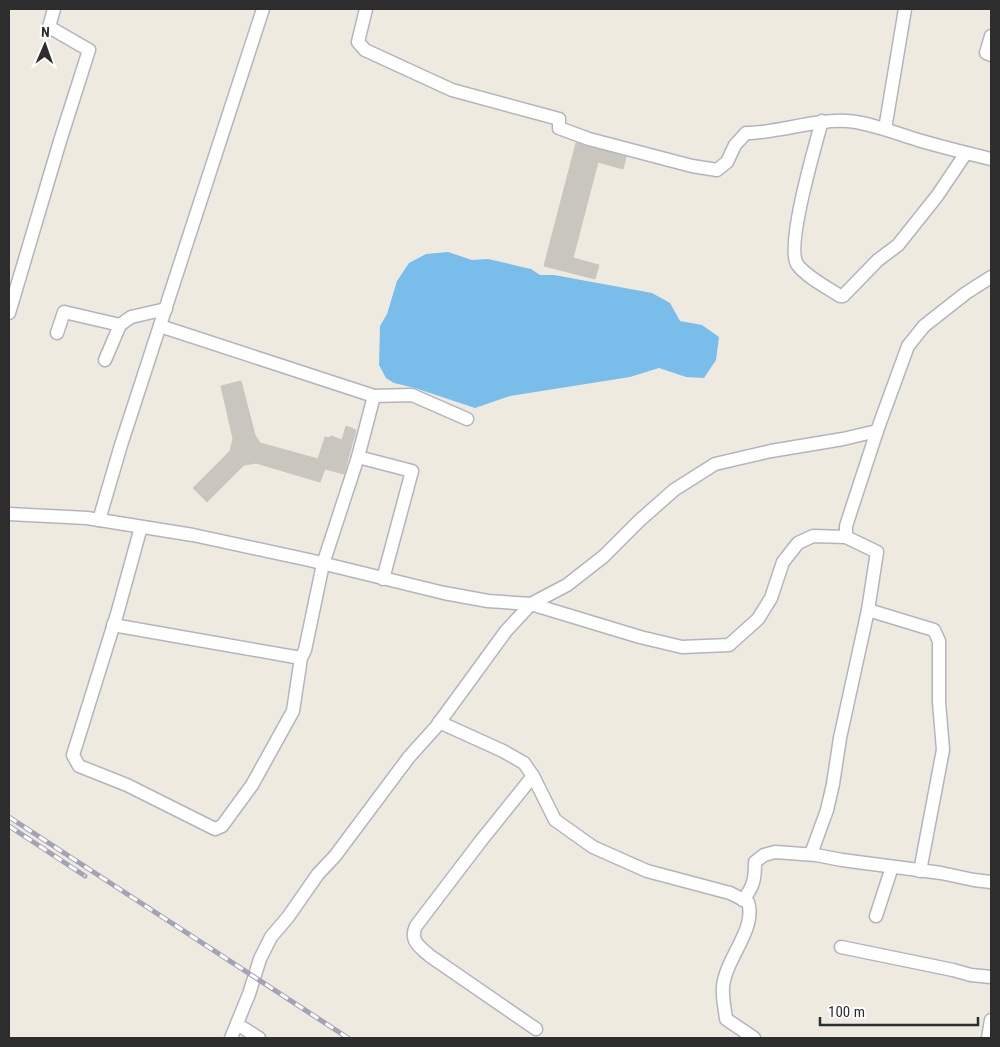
<svg xmlns="http://www.w3.org/2000/svg" width="1000" height="1047" font-family="'Roboto Condensed',sans-serif">
  <style>
    .water { fill: #79bdea }
    .building { fill: #c9c6bf; stroke: #c9c6b9 }
    .lines { fill: none; stroke-linecap: round; stroke-linejoin: round }
    .street-casing { stroke: #b3b4bf; stroke-width: 15 }
    .street { stroke: #fff; stroke-width: 12 }
    .rail-casing { stroke: #a3a3b6; stroke-width: 5 }
    .rail { stroke: #fff; stroke-width: 3; stroke-dasharray: 9; stroke-linecap: butt }
  </style>
  <rect width="100%" height="100%" fill="#eeeae0"/>
  <path class="water" d="M448,252L472,260L488,259L531,269L540,275H554L652,293L670,303L680,321L702,325L719,337L716,360L704,378L686,377L659,368L630,377L510,396L475,408L415,388L394,383L386,378L379,365L380,326L387,314L397,281L409,263L426,254Z"/>
  <g class="building">
    <path d="M576,143L626,157L623,169L598,162L573,258L599,265L595,279L544,266Z"/>
    <path d="M241,381L255,435L260,443L318,459L325,437L330,438L331,436L342,440L346,426L356,430L344,474L325,469L320,482L256,463L244,465L207,502L193,488L230,451L233,439L221,386Z"/>
  </g>
  <g class="lines">
    <g class="street-casing">
      <g id="street">
        <path d="M366,9L358,42L365,50L452,90L559,119V128L589,139L692,166L717,170L727,162L735,145L746,133C780,133 813,119 848,121C871,123 895,133 918,140C942,147 966,153 991,159"/>
        <path d="M991,36L986,53L991,55"/>
        <path d="M822,121C815,146 786,245 797,264C805,276 828,288 840,296H843L878,260L898,245L937,196L966,153"/>
        <path d="M885,129L905,9"/>
        <path d="M9,313L60,141L89,50L49,27L54,9"/>
        <path d="M160,326L374,396L412,395L467,419"/>
        <path d="M57,333L64,312L120,325L131,317L166,309"/>
        <path d="M105,360L120,325"/>
        <path d="M374,396L358,457L412,471L383,579"/>
        <path d="M9,514L87,518L193,535L309,560L444,593L488,601L531,604L567,585L604,556L639,521L674,490L715,464L771,451L843,439L877,431L908,346L924,326L966,293L991,277"/>
        <path d="M99,520L121,445L263,9"/>
        <path d="M141,527L117,614L73,755L79,766L127,785L215,829L222,826L252,785L293,711L301,658L305,650L323,564L358,457"/>
        <path d="M846,537V526L877,431"/>
        <path d="M868,610L934,630L939,641V702L943,750L920,871"/>
        <path d="M113,625L301,658"/>
        <path d="M439,722L503,751L524,763L533,776L555,820L593,847L647,871L730,893L748,902C757,929 725,959 723,987C722,997 725,1009 726,1019L754,1038"/>
        <path d="M533,776L480,842L416,926C409,941 420,947 430,956L536,1029"/>
        <path d="M743,900C754,886 755,879 755,862L764,855L775,852L816,855L842,860L941,873L974,880L991,882"/>
        <path d="M876,916L892,867"/>
        <path d="M841,947L953,970L971,975L991,977"/>
        <path d="M237,1024L259,1038"/>
        <path d="M231,1038L249,994L260,959L271,937L288,917L318,874L335,856L409,757L436,727L506,631L531,604L640,637L682,647L729,645L758,619L771,598L783,562L798,543L813,536L846,537L877,552L868,610L840,738L833,784L827,810L811,854"/>
        <path d="M988,1038L991,1020"/>
      </g>
    </g>
    <use href="#street" class="street"/>
    <g class="rail-casing">
      <g id="rail">
        <path d="M9,817L348,1038"/>
        <path d="M9,826L85,876"/>
      </g>
    </g>
    <use href="#rail" class="rail"/>
  </g>
  <rect width="1000" height="1047" fill="none" stroke="#2d2d2d" stroke-width="20"/>
  <g transform="translate(45 45) rotate(2)" stroke="#ffffff" stroke-width="4" paint-order="stroke">
  <path d="M0-4L9 19L0 12L-9 19Z" fill="#2d2d2d"/>
  <text y="-8" font-size="14" font-weight="bold" text-anchor="middle" fill="#2d2d2d">N</text>
  </g>
  <path d="M820 1017v8h158v-8" fill="none" stroke="#2d2d2d" stroke-width="2.5"/>
  <text x="828" y="1017" font-size="15" fill="#2d2d2d" stroke="#ffffff" stroke-width="4" paint-order="stroke">100 m</text>
</svg>
